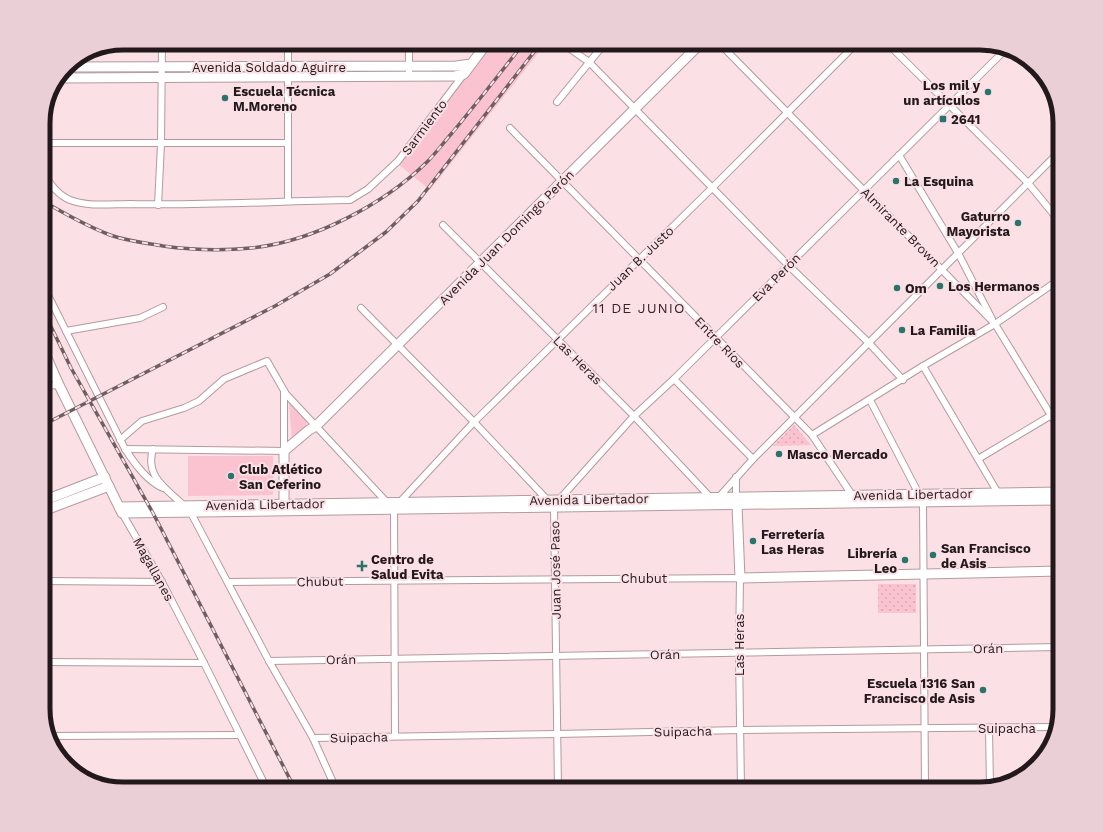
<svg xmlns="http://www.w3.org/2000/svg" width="1103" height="832" font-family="'Work Sans',sans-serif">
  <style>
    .grass { fill: #fbc2d0 }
    .park { fill: url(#park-dots) }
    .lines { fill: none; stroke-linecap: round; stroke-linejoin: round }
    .street-casing { stroke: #b49aa0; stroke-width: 8 }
    .secondary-casing { stroke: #b49aa0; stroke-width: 11 }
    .street { stroke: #fff; stroke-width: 6 }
    .secondary { stroke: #fff; stroke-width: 9 }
    .rail-casing { stroke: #6f5f63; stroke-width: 3.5 }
    .rail { stroke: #fbe0e6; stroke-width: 2; stroke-dasharray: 6; stroke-linecap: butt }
    .poi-dot { fill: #2b736b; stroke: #fbe0e6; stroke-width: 1.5 }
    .labels { text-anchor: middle; stroke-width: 4; stroke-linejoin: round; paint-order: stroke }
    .street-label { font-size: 13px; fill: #23191c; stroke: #fbe0e6 }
    .poi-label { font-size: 13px; font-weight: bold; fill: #23191c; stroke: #fbe0e6; text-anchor: start }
    .neighbourhood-label { font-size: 14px; letter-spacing: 1px; fill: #382429; stroke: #fbe0e6 }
    .rim { fill: none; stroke: #23191c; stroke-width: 5 }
  </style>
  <defs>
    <pattern id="park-dots" width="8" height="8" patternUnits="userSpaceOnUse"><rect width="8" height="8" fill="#fbc2d0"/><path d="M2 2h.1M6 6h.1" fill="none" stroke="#d7a6b2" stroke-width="1.8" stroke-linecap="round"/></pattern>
  </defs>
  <rect width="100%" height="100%" fill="#fbe0e6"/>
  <g class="grass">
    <path d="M492,43H546L430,190L398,164Z"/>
    <path d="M152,70L153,72V74L61,75L64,71Z"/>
    <path d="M170,70H273L275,71L274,74H169V72Z"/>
    <rect x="294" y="71" width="106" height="2"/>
    <path d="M289,403L307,422L306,426L292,440Z"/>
    <path d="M188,456H273V495L188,496Z"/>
  </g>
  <g class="park">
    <path d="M794,425L811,445L773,446Z"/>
    <rect x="878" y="584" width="38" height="29"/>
  </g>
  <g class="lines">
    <g class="street-casing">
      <g id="street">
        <path d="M288,43V201"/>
        <path d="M409,43V77"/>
        <path d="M719,43L995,324L1060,430"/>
        <path d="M887,43L1028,183L1060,222"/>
        <path d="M566,46L589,62L788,265L869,343L903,380"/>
        <path d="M557,102L605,43"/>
        <path d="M510,128L812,435L852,495"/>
        <path d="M43,144L52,143H288"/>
        <path d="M899,155L958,253L992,319"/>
        <path d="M43,172C49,183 58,195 70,200C89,207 111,204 131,204C204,206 277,201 350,200L368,189L398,161L464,74"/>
        <path d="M158,205L161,144L162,43"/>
        <path d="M443,225L634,416L710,497"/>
        <path d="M43,285L125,449C135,464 147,481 163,488"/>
        <path d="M361,308L474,422L554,507L558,789"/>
        <path d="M66,331L140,318L163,307"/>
        <path d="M923,366L998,493"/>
        <path d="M674,379L753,459"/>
        <path d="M43,386L59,385"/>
        <path d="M870,400L923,502L925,789"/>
        <path d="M812,435L923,366L995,324L1060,279"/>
        <path d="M120,440L142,421L184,408L199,401L224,379L267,361L286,394L394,510L395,736"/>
        <path d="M125,449L284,451V392"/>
        <path d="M153,449C143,481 175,493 191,513L269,661L313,738L336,789"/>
        <path d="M978,459L1060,410"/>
        <path d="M736,477V499"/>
        <path d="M719,497L753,459L1060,151"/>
        <path d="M558,501L634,416L674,379L1004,51"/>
        <path d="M398,504L474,422L712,188L857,43"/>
        <path d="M122,513L162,582L204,663L267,789"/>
        <path d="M43,581L162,582"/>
        <path d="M229,582L740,578L739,652L741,789"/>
        <path d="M269,661L1060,647"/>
        <path d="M43,662L204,663"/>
        <path d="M989,728L990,787"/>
        <path d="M49,736L239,735"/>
        <path d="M313,738L558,734L741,730L1054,727"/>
        <path d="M990,783H1006"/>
      </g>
    </g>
    <g class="secondary-casing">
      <g id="secondary">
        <path d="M67,67L456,66L471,64"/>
        <path d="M59,78L455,76L464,74L487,43"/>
        <path d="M43,349L59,385L122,513L1060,500"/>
        <path d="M43,501L105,477"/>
        <path d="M737,505L740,578L1060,571"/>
        <path d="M119,507L1060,492"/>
        <path d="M284,510V451L309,430L316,426L701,43"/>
        <path d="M43,511L109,486"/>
      </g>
    </g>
    <use href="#street" class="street"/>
    <use href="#secondary" class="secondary"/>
    <g class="rail-casing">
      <g id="rail">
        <path d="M43,201C65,214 87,226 110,235C127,241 146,243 163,246C192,250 222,251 251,248C312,242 383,205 427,162C436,153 444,142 452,133C477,103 500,73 524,43"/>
        <path d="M43,310L71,368L153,513L295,789"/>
        <path d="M43,425L275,306L330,274L386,232L418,201L541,43"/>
      </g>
    </g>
    <use href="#rail" class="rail"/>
  </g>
  <g class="poi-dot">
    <circle cx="988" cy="92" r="4"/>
    <circle cx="225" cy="98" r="4"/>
    <rect x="939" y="115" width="8" height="8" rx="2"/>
    <circle cx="896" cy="181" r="4"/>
    <circle cx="1018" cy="223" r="4"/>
    <circle cx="940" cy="286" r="4"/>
    <circle cx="897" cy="288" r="4"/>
    <circle cx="902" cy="330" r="4"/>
    <circle cx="779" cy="454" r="4"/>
    <circle cx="231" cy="476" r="4"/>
    <circle cx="753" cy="541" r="4"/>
    <circle cx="933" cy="555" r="4"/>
    <circle cx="905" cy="560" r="4"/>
    <path d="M360 560h4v4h4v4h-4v4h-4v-4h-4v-4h4z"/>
    <circle cx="983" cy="690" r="4"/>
  </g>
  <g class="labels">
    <g class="street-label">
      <text x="269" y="72">Avenida Soldado Aguirre</text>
      <text transform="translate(424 127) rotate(-53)" y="5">Sarmiento</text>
      <text transform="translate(901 227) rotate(45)" y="5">Almirante Brown</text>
      <text transform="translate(506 237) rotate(-45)" y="5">Avenida Juan Domingo Perón</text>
      <text transform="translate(640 258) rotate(-44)" y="5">Juan B. Justo</text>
      <text transform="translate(776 277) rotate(-45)" y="5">Eva Perón</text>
      <text transform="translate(720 342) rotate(46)" y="5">Entre Ríos</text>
      <text transform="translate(578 360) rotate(45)" y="5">Las Heras</text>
      <text transform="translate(913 494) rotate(-1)" y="5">Avenida Libertador</text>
      <text transform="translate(589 499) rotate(-1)" y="5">Avenida Libertador</text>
      <text transform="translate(265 504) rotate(-1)" y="5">Avenida Libertador</text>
      <text transform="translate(154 569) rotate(61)" y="5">Magallanes</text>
      <text transform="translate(555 570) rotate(-91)" y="5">Juan José Paso</text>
      <text x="644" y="583">Chubut</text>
      <text transform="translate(320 581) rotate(-1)" y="5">Chubut</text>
      <text transform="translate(739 645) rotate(-90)" y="5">Las Heras</text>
      <text transform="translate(988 648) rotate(-1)" y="5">Orán</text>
      <text transform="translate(665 654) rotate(-1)" y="5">Orán</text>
      <text transform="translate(341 659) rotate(-1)" y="5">Orán</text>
      <text x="1007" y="733">Suipacha</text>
      <text transform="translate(683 731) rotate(-1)" y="5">Suipacha</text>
      <text transform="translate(359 737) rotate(-1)" y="5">Suipacha</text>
    </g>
    <g class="poi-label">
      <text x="980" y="90" text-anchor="end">Los mil y<tspan x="980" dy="15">un artículos</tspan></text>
      <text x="233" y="96">Escuela Técnica<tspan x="233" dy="15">M.Moreno</tspan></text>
      <text x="951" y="124">2641</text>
      <text x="904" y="186">La Esquina</text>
      <text x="1010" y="221" text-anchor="end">Gaturro<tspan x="1010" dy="15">Mayorista</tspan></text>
      <text x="948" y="291">Los Hermanos</text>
      <text x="905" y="293">Om</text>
      <text x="910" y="335">La Familia</text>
      <text x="787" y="459">Masco Mercado</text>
      <text x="239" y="474">Club Atlético<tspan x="239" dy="15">San Ceferino</tspan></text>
      <text x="761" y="539">Ferretería<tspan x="761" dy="15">Las Heras</tspan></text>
      <text x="941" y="553">San Francisco<tspan x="941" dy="15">de Asis</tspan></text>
      <text x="897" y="558" text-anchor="end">Librería<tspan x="897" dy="15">Leo</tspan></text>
      <text x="371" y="564">Centro de<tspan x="371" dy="15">Salud Evita</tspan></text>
      <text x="975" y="688" text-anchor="end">Escuela 1316 San<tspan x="975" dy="15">Francisco de Asis</tspan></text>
    </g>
    <g class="neighbourhood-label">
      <text x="639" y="313">11 DE JUNIO</text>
    </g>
  </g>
  <path d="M0 0H1103V832H0ZM123 50H980A73 73 0 0 1 1053 123V709A73 73 0 0 1 980 782H123A73 73 0 0 1 50 709V123A73 73 0 0 1 123 50Z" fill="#ead0d6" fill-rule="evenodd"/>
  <path class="rim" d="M123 50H980A73 73 0 0 1 1053 123V709A73 73 0 0 1 980 782H123A73 73 0 0 1 50 709V123A73 73 0 0 1 123 50Z"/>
</svg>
